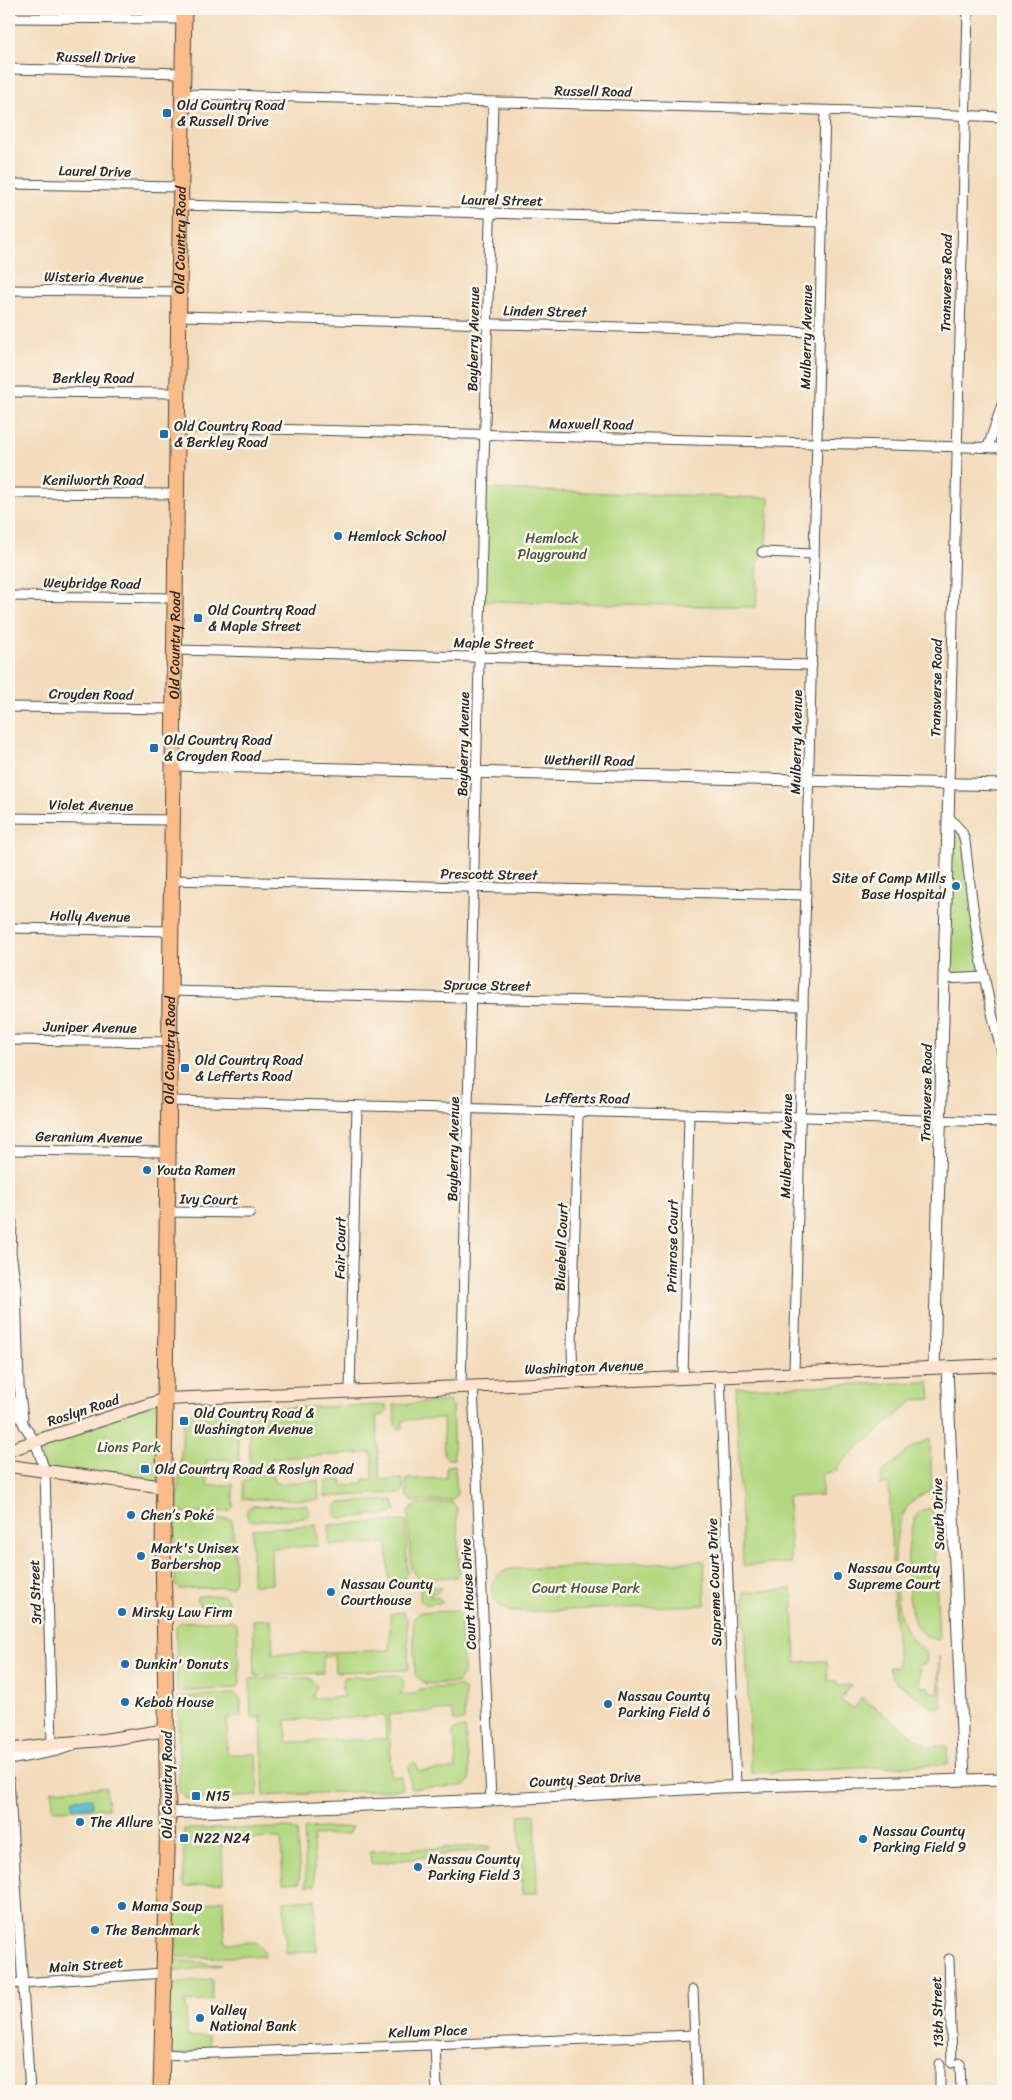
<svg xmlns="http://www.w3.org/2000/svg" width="1012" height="2100" font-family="Sriracha,sans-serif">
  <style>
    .green { fill: #b4d881; stroke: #708256; fill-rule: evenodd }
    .water { fill: #51b5d0; stroke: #3e707e }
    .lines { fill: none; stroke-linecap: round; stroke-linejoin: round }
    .minor-casing { stroke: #494541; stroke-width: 11 }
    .tertiary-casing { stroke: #494541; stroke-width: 13 }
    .secondary-casing { stroke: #494541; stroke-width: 14 }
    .primary-casing { stroke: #494541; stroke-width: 17 }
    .minor { stroke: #fff; stroke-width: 9 }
    .tertiary { stroke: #fff; stroke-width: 11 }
    .secondary { stroke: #fde4d0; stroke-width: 12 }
    .primary { stroke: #f9bc8a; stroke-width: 15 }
    .poi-dot { fill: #1f6fb2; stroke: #fbf7ec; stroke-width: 2 }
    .labels { text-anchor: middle; stroke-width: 5; stroke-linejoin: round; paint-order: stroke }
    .street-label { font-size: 14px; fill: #2b2b2b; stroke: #fbf7ec }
    .poi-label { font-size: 14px; fill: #2b2b2b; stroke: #fbf7ec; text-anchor: start }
    .park-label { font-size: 14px; fill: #4d5640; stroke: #fbf7ec }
  </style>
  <rect width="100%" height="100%" fill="#fbf7ec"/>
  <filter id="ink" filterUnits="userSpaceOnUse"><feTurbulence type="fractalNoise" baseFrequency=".02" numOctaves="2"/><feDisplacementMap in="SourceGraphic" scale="10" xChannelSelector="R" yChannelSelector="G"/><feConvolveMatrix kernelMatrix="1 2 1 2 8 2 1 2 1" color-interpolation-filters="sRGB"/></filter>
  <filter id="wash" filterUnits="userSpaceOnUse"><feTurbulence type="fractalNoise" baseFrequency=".0096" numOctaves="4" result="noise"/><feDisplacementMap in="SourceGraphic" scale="20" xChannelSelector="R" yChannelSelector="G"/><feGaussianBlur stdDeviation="1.12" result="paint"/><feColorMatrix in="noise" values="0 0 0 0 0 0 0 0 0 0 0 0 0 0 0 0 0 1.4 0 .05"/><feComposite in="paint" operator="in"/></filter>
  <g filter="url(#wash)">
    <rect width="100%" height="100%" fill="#f3dbbb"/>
    <g class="green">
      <path d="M486,489L769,498L766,543L758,563L756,607L482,601Z"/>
      <path d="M948,816L962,832L985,977L944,979Z"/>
      <path d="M929,1382L931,1399L914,1400L836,1467L839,1470L822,1474V1495L788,1497L791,1563L743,1566L736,1388Z"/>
      <path d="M166,1399L165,1487L45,1471L35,1441Z"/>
      <path d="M449,1401L452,1406L454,1459H448L444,1455L443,1418L403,1420V1428H398L395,1425L394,1405Z"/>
      <path d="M386,1405L387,1411L384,1415L376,1416L380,1480L402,1479L404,1489L401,1493L325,1497L326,1481L342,1480V1486L363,1484L364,1479H373L372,1453L273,1458V1466L250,1467L249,1409Z"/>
      <path d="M236,1406L239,1460L237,1465L233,1467L230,1459L207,1460L206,1467L202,1468V1478H207L208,1486L233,1484V1507L230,1511L178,1513L177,1510L184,1414Z"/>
      <path d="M930,1439L932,1491C899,1498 895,1535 895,1563H892L889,1484L880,1485L882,1473L914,1446Z"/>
      <path d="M455,1465L457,1494L453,1500L414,1502L407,1497L406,1479L446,1478V1469L448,1466Z"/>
      <path d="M273,1473L274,1483L318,1481L319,1500L243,1499V1482L250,1480V1474Z"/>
      <path d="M393,1500L396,1510L392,1514L339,1518L336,1514V1507L339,1503Z"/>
      <path d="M452,1502L457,1508L459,1572L456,1577L418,1579L411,1570L408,1512L417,1505Z"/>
      <path d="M306,1505L309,1509V1514L304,1518L251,1521L247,1517V1510L250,1506Z"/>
      <path d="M933,1508L939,1640C928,1639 920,1633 915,1623C906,1605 902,1522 922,1510C925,1509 930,1509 933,1508Z"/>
      <path d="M231,1519L233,1523L235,1580L232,1587L180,1589L175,1585V1521Z"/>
      <path d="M406,1521L407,1572L404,1579L389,1580L387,1543L329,1545V1525Z"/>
      <path d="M316,1525L318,1546L271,1548L272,1584L252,1585V1529Z"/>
      <path d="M704,1561L705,1605L512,1612C485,1605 484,1575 511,1569Z"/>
      <path d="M424,1587H442L438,1592L431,1593V1597H438L442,1603L425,1604L420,1600V1589Z"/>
      <path d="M896,1587C898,1613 903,1638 927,1653V1663L919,1665L920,1686L928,1687L929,1691L939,1693V1656L942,1709L934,1708L898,1683L892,1677L889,1667H898L893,1588Z"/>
      <path d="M792,1589L796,1662L827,1661L828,1681H837L838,1686L851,1685L840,1700L854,1709L862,1698L922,1743L929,1747L947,1746L948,1764L751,1773L744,1592Z"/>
      <path d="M223,1595L228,1600V1607L223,1611H198L201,1604L196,1600L198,1596Z"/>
      <path d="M457,1611L461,1615L463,1674L457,1683L426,1684L415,1675L413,1618L420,1612Z"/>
      <path d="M403,1612L407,1618L409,1670L335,1672L334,1655L323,1656V1673L255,1676L253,1620L271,1619L273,1654L390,1650V1614Z"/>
      <path d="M232,1620L237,1625L240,1684L237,1688L177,1692L176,1626L181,1622Z"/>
      <path d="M399,1675L404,1682L400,1695L415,1694L420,1689L460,1686L465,1691L464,1721H454L452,1710L389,1715L391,1776L401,1777L402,1789L264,1796L261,1717H251L250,1679L310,1678L317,1687L312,1698L345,1697C341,1689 341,1686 345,1677ZM385,1716L386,1739L287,1742L286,1720Z"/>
      <path d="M236,1694L241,1699V1717L227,1718V1754H256L258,1796L193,1799L185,1798L179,1791L178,1697Z"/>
      <path d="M465,1728L470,1779L466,1786L410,1788L409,1766L414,1763H416L418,1771L456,1769L455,1741L452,1738L454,1730Z"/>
      <path d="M106,1787L108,1808L53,1810L52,1790Z"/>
      <path d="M535,1814L537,1893H522L519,1815Z"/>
      <path d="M352,1827L348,1834L313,1836L315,1885L306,1886L304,1829Z"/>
      <path d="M291,1828L297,1831L300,1882L283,1883L281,1838L222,1840L223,1882L185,1887L183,1882L184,1829Z"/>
      <path d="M489,1846V1849L371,1864L370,1851Z"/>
      <path d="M315,1899L317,1950L286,1954L284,1901Z"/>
      <path d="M223,1900L225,1943L256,1942L266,1955L231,1957H177L176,1955V1916L185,1908Z"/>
      <path d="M165,1959L222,1965L164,1973Z"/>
      <path d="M212,1979V2000L186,2002L187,2037L209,2036L210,2053L162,2055L165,1985Z"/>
    </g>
    <path class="water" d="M92,1798V1807L73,1808V1799Z"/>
  </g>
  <g filter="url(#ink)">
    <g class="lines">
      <g class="minor-casing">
        <g id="minor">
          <path d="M9,18L184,19"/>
          <path d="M9,69L183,73"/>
          <path d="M183,94L856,111L1003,117"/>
          <path d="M9,184L180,187"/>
          <path d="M181,205L823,222"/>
          <path d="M9,290L179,292"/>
          <path d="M178,316L820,332"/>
          <path d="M9,392L177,393"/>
          <path d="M177,428H232L1003,448"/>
          <path d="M988,447L1003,402"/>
          <path d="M9,493L176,494"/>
          <path d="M762,552L814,554"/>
          <path d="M9,596L175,598"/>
          <path d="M175,650L812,665"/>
          <path d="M9,707L174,709"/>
          <path d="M949,783L968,9"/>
          <path d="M948,816L962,832L965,841C973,914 983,986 1003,1056"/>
          <path d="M9,818L173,820"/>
          <path d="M172,880L806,895"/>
          <path d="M9,928L171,931"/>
          <path d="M944,979L985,977"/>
          <path d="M171,991L803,1006"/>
          <path d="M9,1040L170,1042"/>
          <path d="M169,1101L1003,1122"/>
          <path d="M9,1150L168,1152"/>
          <path d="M167,1212L250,1213"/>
          <path d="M12,1222L11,1253L16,1287L19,1386L23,1418"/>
          <path d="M794,1373L825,111"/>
          <path d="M720,1376L736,1786"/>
          <path d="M683,1378L689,1114"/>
          <path d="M573,1382L572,1345L578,1112"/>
          <path d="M473,1386L491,1800"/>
          <path d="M461,1387L493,102"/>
          <path d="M350,1391L357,1106"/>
          <path d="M9,1394L25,1427L35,1441L45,1471L52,1744"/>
          <path d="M9,1760L57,1751L72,1746"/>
          <path d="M9,1780L30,2091"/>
          <path d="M949,1959L952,2063"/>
          <path d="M9,1984L164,1973"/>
          <path d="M693,1990L697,2091"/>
          <path d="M435,2044L437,2091"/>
          <path d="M162,2055L695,2035"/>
          <path d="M960,2063L961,2091"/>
          <path d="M940,2064V2091"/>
        </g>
      </g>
      <g class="tertiary-casing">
        <g id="tertiary">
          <path d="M173,765L1003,785"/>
          <path d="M947,1367L964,1780"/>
          <path d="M934,1368L949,783"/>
          <path d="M168,1813L491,1800L722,1787L1003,1779"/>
        </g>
      </g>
      <g class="secondary-casing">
        <g id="secondary">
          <path d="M9,1450L166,1399L1003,1365"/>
          <path d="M9,1466L165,1487"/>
          <path d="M9,1750L52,1744L104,1740L167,1730"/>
        </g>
      </g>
      <g class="primary-casing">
        <g id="primary">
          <path id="s1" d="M161,2091L168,1813L163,1552L179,292L184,9"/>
        </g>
      </g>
      <use href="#minor" class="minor"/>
      <use href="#tertiary" class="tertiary"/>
      <use href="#secondary" class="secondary"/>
      <use href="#primary" class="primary"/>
    </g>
  </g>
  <g class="poi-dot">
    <rect x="162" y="108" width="10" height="10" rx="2.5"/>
    <rect x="159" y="429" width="10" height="10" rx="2.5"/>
    <circle cx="338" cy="536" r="5"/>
    <rect x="193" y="613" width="10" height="10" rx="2.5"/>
    <rect x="149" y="743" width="10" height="10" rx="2.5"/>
    <circle cx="956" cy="886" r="5"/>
    <rect x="180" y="1063" width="10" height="10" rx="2.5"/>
    <circle cx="147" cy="1170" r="5"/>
    <rect x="179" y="1416" width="10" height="10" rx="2.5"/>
    <rect x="140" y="1464" width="10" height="10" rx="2.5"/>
    <circle cx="131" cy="1515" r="5"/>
    <circle cx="141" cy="1556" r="5"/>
    <circle cx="838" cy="1576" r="5"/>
    <circle cx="331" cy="1592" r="5"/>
    <circle cx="122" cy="1612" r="5"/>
    <circle cx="125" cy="1664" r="5"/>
    <circle cx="125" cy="1702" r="5"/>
    <circle cx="608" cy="1704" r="5"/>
    <rect x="191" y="1791" width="10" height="10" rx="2.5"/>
    <circle cx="80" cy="1822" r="5"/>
    <rect x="179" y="1833" width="10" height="10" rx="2.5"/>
    <circle cx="863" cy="1839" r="5"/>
    <circle cx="418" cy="1867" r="5"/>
    <circle cx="122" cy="1906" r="5"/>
    <circle cx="95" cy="1930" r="5"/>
    <circle cx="200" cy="2018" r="5"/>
  </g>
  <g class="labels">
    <g class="street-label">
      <text transform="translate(96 57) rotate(1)" y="5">Russell Drive</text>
      <text transform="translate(593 91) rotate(1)" y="5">Russell Road</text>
      <text transform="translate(95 171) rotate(1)" y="5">Laurel Drive</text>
      <text transform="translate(502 200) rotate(1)" y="5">Laurel Street</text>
      <text dy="5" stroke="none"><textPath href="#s1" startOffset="1851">Old Country Road</textPath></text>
      <text transform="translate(94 277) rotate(1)" y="5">Wisteria Avenue</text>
      <text transform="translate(946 283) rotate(-89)" y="5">Transverse Road</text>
      <text transform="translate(545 311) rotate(1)" y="5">Linden Street</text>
      <text transform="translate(806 337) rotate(-89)" y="5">Mulberry Avenue</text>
      <text transform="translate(473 339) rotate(-89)" y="5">Bayberry Avenue</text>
      <text x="93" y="383">Berkley Road</text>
      <text transform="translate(591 424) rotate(1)" y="5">Maxwell Road</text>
      <text x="93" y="485">Kenilworth Road</text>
      <text transform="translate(92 583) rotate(1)" y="5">Weybridge Road</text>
      <text transform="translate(494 643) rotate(1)" y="5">Maple Street</text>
      <text dy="5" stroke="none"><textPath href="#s1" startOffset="1446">Old Country Road</textPath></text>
      <text transform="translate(936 688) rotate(-89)" y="5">Transverse Road</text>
      <text transform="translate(91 694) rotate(1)" y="5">Croyden Road</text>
      <text transform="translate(796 742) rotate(-89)" y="5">Mulberry Avenue</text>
      <text transform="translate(463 744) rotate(-89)" y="5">Bayberry Avenue</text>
      <text transform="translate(589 760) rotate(1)" y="5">Wetherill Road</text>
      <text transform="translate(91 805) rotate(1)" y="5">Violet Avenue</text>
      <text transform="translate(489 874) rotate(1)" y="5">Prescott Street</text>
      <text transform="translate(90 916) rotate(1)" y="5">Holly Avenue</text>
      <text transform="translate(487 985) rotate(1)" y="5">Spruce Street</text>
      <text transform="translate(90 1027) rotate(1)" y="5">Juniper Avenue</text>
      <text dy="5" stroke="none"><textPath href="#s1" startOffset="1041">Old Country Road</textPath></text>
      <text transform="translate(926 1093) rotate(-89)" y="5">Transverse Road</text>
      <text transform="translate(587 1098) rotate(1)" y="5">Lefferts Road</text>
      <text transform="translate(89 1137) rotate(1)" y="5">Geranium Avenue</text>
      <text transform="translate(786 1146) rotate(-89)" y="5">Mulberry Avenue</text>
      <text transform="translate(453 1149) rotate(-89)" y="5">Bayberry Avenue</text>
      <text transform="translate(209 1199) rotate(1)" y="5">Ivy Court</text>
      <text transform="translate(672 1246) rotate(-89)" y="5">Primrose Court</text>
      <text transform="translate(561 1247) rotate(-88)" y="5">Bluebell Court</text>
      <text transform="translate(340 1248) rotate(-89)" y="5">Fair Court</text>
      <text transform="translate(584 1367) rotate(-2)" y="5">Washington Avenue</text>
      <text transform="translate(83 1410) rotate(-18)" y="5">Roslyn Road</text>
      <text transform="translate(938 1514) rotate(-92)" y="5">South Drive</text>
      <text transform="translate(714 1582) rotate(-92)" y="5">Supreme Court Drive</text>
      <text transform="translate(35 1592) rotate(-92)" y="5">3rd Street</text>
      <text transform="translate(468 1594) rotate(-93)" y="5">Court House Drive</text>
      <text transform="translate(585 1779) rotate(-3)" y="5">County Seat Drive</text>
      <text transform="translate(167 1785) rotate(-90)" y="5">Old Country Road</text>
      <text transform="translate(86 1965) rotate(-4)" y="5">Main Street</text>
      <text transform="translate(937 2012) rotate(-92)" y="5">13th Street</text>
      <text transform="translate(428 2031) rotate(-2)" y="5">Kellum Place</text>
    </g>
    <g class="poi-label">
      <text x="177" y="110">Old Country Road<tspan x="177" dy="16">&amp; Russell Drive</tspan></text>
      <text x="174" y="431">Old Country Road<tspan x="174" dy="16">&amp; Berkley Road</tspan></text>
      <text x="348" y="541">Hemlock School</text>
      <text x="208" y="615">Old Country Road<tspan x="208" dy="16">&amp; Maple Street</tspan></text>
      <text x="164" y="745">Old Country Road<tspan x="164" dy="16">&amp; Croyden Road</tspan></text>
      <text x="946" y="883" text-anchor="end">Site of Camp Mills<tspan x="946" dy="16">Base Hospital</tspan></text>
      <text x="195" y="1065">Old Country Road<tspan x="195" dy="16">&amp; Lefferts Road</tspan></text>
      <text x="157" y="1175">Youta Ramen</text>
      <text x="194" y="1418">Old Country Road &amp;<tspan x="194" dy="16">Washington Avenue</tspan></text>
      <text x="155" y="1474">Old Country Road &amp; Roslyn Road</text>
      <text x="141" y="1520">Chen’s Poké</text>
      <text x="151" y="1553">Mark's Unisex<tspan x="151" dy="16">Barbershop</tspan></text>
      <text x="848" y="1573">Nassau County<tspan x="848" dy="16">Supreme Court</tspan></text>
      <text x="341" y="1589">Nassau County<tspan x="341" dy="16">Courthouse</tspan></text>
      <text x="132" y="1617">Mirsky Law Firm</text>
      <text x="135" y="1669">Dunkin' Donuts</text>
      <text x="618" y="1701">Nassau County<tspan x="618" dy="16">Parking Field 6</tspan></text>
      <text x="135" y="1707">Kebob House</text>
      <text x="206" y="1801">N15</text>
      <text x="90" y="1827">The Allure</text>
      <text x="873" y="1836">Nassau County<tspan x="873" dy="16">Parking Field 9</tspan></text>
      <text x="194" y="1843">N22 N24</text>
      <text x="428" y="1864">Nassau County<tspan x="428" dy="16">Parking Field 3</tspan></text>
      <text x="132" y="1911">Mama Soup</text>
      <text x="105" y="1935">The Benchmark</text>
      <text x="210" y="2015">Valley<tspan x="210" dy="16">National Bank</tspan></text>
    </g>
    <g class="park-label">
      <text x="552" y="543">Hemlock<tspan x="552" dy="16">Playground</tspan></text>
      <text x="129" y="1452">Lions Park</text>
      <text x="586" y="1593">Court House Park</text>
    </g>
  </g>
  <rect width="1012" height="2100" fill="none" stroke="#fbf7ec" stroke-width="30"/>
</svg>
